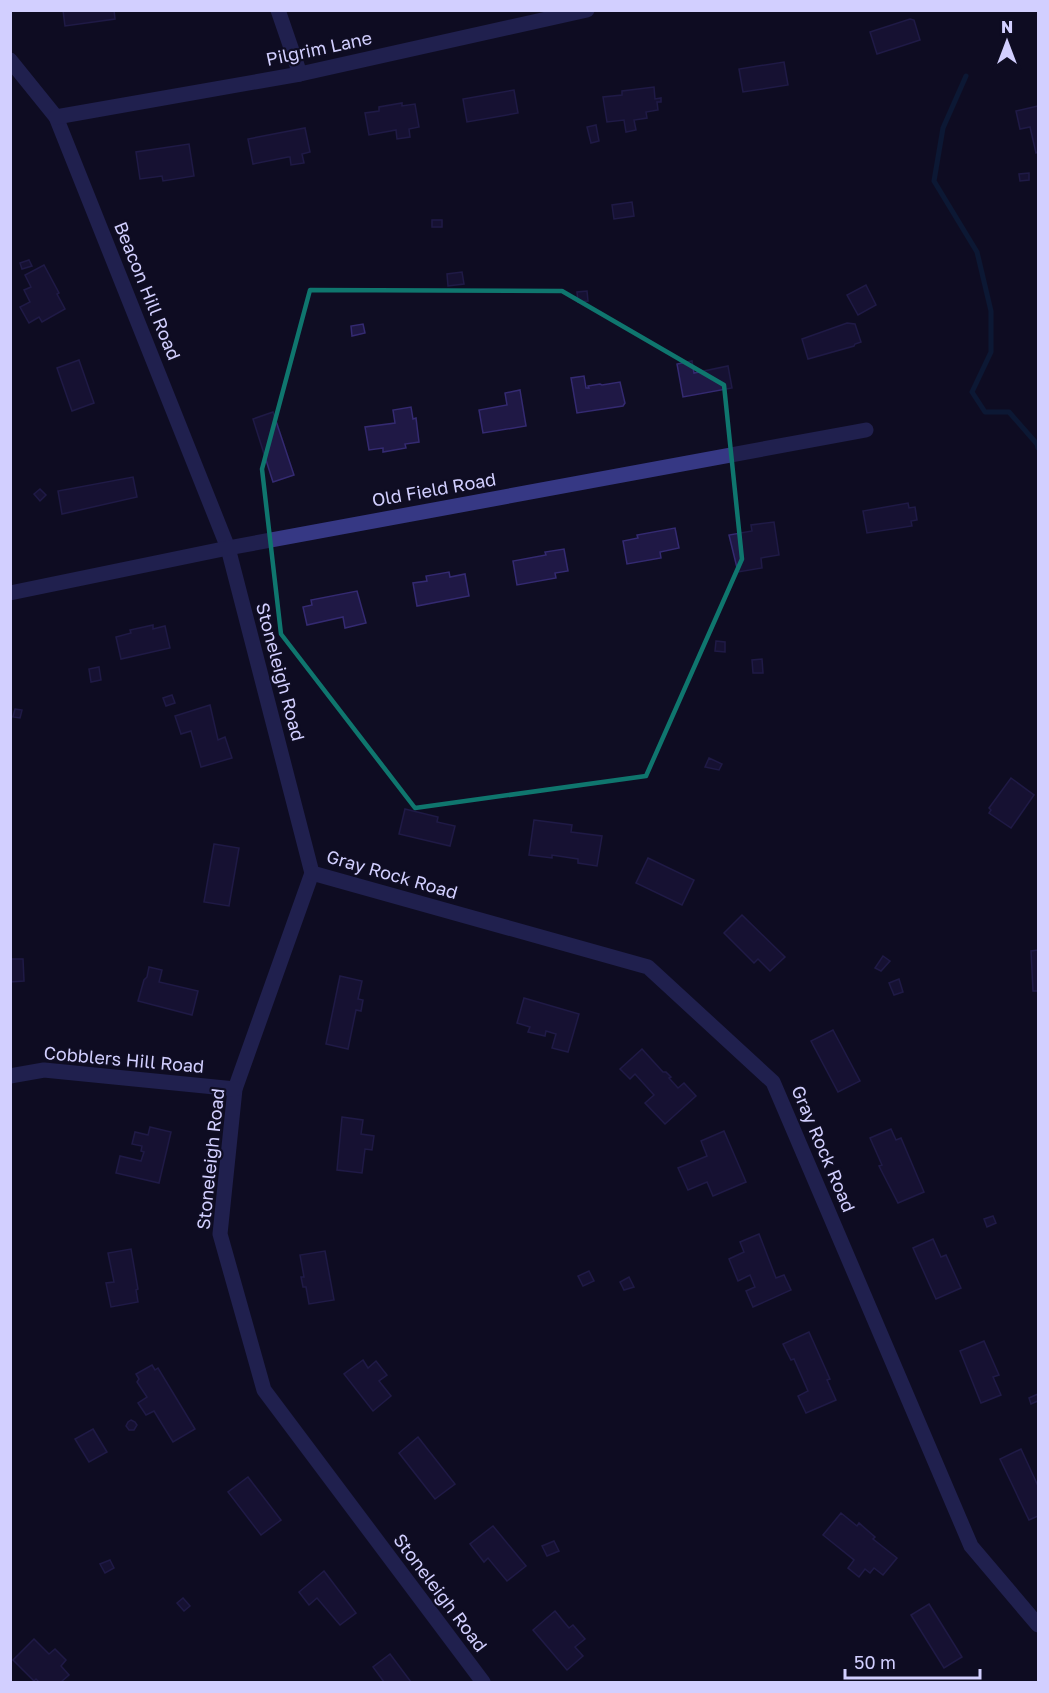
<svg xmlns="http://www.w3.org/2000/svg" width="1049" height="1693" font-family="'Golos Text',sans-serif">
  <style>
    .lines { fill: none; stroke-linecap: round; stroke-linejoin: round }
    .stream { stroke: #0b2649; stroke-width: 5 }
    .building { fill: #1f1845; stroke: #342a71; stroke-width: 1.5 }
    .minor { stroke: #363884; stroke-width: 15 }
    .marked { fill: none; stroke: #0f766e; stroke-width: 4.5; stroke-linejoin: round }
    .labels { text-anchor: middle; stroke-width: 4.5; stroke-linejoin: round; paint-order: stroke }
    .street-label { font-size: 18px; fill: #d2cfff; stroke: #0f0d23 }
  </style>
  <rect width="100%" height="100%" fill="#0f0d23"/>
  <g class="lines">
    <path class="stream" d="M966,76L943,128L934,181L977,252L991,311V352L972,392L985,412H1009L1037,444L1038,448"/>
  </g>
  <g class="building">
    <path d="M63,10H114L115,19L65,26Z"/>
    <path d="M910,19L914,20L920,40L877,54L870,32Z"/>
    <path d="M784,62L788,85L743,92L739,69Z"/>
    <path d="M654,87L655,99L661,98V102H657L658,110L646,112L647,118L634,120L636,130L626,132L624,120L607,122L603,97L622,95V91Z"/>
    <path d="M514,90L518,113L467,122L463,99Z"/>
    <path d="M402,103V106L415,104L419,127L409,129L410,137L397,139L396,130L369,135L365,113L379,111V107Z"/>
    <path d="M1038,106V152L1036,153L1030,127L1020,129L1016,111Z"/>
    <path d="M596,125L599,141L591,143L587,127Z"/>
    <path d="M305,128L310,152L302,154L304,163L291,165L290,157H288L253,164L248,139Z"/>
    <path d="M189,144L194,176L163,181L162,176L140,179L136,152Z"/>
    <path d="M1029,173V180L1020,181L1019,174Z"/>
    <path d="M632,202L634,216L614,219L612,205Z"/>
    <rect x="432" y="220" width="10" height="7"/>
    <path d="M29,260L32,266L22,269L20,263Z"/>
    <path d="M44,265L59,293L57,294L65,309L42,322L39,317L29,323L20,307L30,302L24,290L31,287L25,275Z"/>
    <path d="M462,272L464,284L448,286L447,274Z"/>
    <path d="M866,285L876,305L858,315L847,295Z"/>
    <path d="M587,291L588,301L578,302L577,292Z"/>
    <path d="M847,323L855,324L861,342L855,344L854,346L808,359L802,339Z"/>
    <path d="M363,324L365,333L352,336L351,326Z"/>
    <path d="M79,360L94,403L72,411L57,368Z"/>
    <path d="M692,361L694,373L728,366L732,388L683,397L677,364Z"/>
    <path d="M584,376L586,388H589L588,386L600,384L602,385L620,382L625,403L623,406L577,413L571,378Z"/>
    <path d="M520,390L526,426L483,433L479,410L507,405L505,393Z"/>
    <path d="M411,407L413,419L416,418L419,442L405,444L406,448L383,452V448L369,450L365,427L395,423L393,410Z"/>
    <path d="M273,412L294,475L273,482L253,419Z"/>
    <path d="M133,477L137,497L62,514L58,491Z"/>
    <path d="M40,489L46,495L40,501L34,494Z"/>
    <path d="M908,503L909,508L915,507L917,520L911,521L912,526L867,533L863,511Z"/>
    <path d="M774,522L779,555L761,558L762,568L738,572L729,535L752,531L751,525Z"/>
    <path d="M675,528L679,548L660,552L661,558L627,564L623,541L638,538L637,535Z"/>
    <path d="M564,549L568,571L555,573L556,578L517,585L513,561L546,555L545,552Z"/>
    <path d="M449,572L450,577L465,574L469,596L417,606L413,583L427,581L426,576Z"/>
    <path d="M357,591L366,623L345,628L343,617L307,625L303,607L312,605L311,600Z"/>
    <path d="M153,625V629L165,626L170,648L121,659L116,637L131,633L130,630Z"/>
    <path d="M716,641L725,642V652L715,651Z"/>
    <path d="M762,659L763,673H753L752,660Z"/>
    <path d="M99,667L101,680L91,682L89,669Z"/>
    <path d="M172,695L175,703L166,706L163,698Z"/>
    <path d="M210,705L218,740L225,737L232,758L201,767L191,731L181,734L175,716Z"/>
    <path d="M15,709L22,710L20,718L13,717Z"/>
    <path d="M709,758L722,764L719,770L705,767Z"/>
    <path d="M1011,778L1034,795L1011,828L989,813L991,810L989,808Z"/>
    <path d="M405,809L438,817L437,822L455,826L450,846L399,834Z"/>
    <path d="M534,820L572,825L571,832L602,836L597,866L578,863V859L552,855V858L529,855Z"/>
    <path d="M214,844L239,848L229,906L204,902Z"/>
    <path d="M648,858L694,880L682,905L636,883Z"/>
    <path d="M742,915L785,957L770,971L758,959L754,963L724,933Z"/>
    <path d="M1038,950V991H1033L1031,951Z"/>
    <path d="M883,956L890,961L881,971L875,968Z"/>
    <path d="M10,959H23L24,981L10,982Z"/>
    <path d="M149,967L162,970L159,982L198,991L192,1015L138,1001L144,980L147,977Z"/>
    <path d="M340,976L362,981L358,999L363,1000L361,1011L356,1010L348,1049L326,1044Z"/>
    <path d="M899,979L903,992L894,995L889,983Z"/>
    <path d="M524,998L579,1014L568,1052L552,1048L556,1034L546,1031L545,1036L528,1032L530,1027L517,1023Z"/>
    <path d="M833,1030L860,1081L838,1092L811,1041Z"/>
    <path d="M642,1049L663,1072H666L671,1077L669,1078L678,1088L684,1083L696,1096L665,1124L645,1103L654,1095L635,1074L630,1079L620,1069Z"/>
    <path d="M342,1117L363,1120L361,1134L374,1136L372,1150L365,1149L362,1173L337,1170Z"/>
    <path d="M150,1127L171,1132L159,1183L116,1173L120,1156L141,1161L144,1152L141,1151L142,1146L132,1144L135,1132L148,1135Z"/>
    <path d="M891,1129L896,1140L901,1138L924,1192L898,1203L879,1166L882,1165L870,1138Z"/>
    <path d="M724,1131L746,1182L713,1196L707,1182L688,1190L678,1168L707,1156L701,1141Z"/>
    <path d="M993,1216L996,1223L987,1227L984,1219Z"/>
    <path d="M759,1234L776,1278L784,1275L791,1290L753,1307L746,1291L755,1287L750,1275L738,1281L729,1259L744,1252L740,1242Z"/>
    <path d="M933,1239L941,1257L946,1255L961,1288L936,1299L913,1248Z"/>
    <path d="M131,1249L138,1289L136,1290L138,1302L111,1307L106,1283L114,1282L108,1253Z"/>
    <path d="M325,1251L334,1300L309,1304L306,1287H303L301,1277H304L300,1255Z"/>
    <path d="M589,1271L594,1281L583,1286L578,1276Z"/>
    <path d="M629,1277L634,1287L624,1290L620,1282Z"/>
    <path d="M809,1332L830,1379L827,1380L836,1400L806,1413L798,1396L808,1391L794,1359L791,1360L783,1344Z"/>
    <path d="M984,1341L999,1375L993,1377L1001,1395L981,1403L960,1351Z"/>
    <path d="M363,1360L368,1368L376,1361L387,1375L379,1381L391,1396L373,1411L344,1374Z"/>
    <path d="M152,1365L155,1370L158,1368L195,1429L173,1442L154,1411L146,1415L138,1403L147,1397L137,1382L139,1379L136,1374Z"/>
    <path d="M1038,1394V1401L1031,1404L1029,1398Z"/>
    <path d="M131,1420L135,1422L137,1425L134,1430H129L126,1426L128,1422Z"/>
    <path d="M93,1429L107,1452L89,1462L75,1439Z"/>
    <path d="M418,1437L455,1484L435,1499L399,1453Z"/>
    <path d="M1021,1449L1038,1486V1516L1029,1520L1000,1459Z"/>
    <path d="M248,1477L281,1520L261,1535L228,1492Z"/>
    <path d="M841,1513L857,1526L859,1523L875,1537L873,1539L897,1558L883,1575L874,1568L870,1573L865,1569L859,1577L848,1568L854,1560L823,1535Z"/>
    <path d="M493,1526L526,1566L507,1581L488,1558L484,1562L470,1544Z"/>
    <path d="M554,1541L559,1551L547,1556L542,1546Z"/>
    <path d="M110,1560L114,1568L105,1573L100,1564Z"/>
    <path d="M324,1571L356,1613L340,1625L317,1598L309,1605L299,1592Z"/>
    <path d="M183,1598L190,1606L184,1611L177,1603Z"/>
    <path d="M929,1604L962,1657L944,1668L911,1615Z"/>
    <path d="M555,1611L569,1628L573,1625L585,1639L575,1647L583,1656L567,1670L533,1630Z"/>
    <path d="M34,1639L49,1654L55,1649L66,1660L61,1666L69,1675L61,1682H39L36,1679L34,1681L13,1660Z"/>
    <path d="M390,1654L411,1682H384L373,1667Z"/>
  </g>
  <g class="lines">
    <g class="minor">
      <path d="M278,10L300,74"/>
      <path d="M10,60L56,117L228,548L312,873L235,1089L220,1234L264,1390L483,1682"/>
      <path d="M56,117L300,74L587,10"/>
      <path d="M10,593L228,548L866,430"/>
      <path d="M312,873L648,967L773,1082L971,1546L1038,1625"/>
      <path d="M10,1076L44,1070L235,1089"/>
    </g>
  </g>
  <path d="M0 0H1049V1693H0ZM310,290L562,291L724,385L742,559L646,776L415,808L281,634L262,469Z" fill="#0f0d23" fill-opacity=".55" fill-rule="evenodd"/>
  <path class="marked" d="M310,290L562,291L724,385L742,559L646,776L415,808L281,634L262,469Z"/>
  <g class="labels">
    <g class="street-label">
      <text transform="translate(319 49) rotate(-12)" y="6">Pilgrim Lane</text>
      <text transform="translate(147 291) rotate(68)" y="6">Beacon Hill Road</text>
      <text transform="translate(434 490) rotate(-10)" y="6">Old Field Road</text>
      <text transform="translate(280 672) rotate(75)" y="6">Stoneleigh Road</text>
      <text transform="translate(392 875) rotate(16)" y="6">Gray Rock Road</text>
      <text transform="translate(124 1060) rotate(5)" y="6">Cobblers Hill Road</text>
      <text transform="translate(823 1149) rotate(67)" y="6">Gray Rock Road</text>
      <text transform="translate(211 1159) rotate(-84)" y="6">Stoneleigh Road</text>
      <text transform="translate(440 1593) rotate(53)" y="6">Stoneleigh Road</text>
    </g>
  </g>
  <rect width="1049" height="1693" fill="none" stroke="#d2cfff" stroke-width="24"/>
  <g transform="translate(1007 42)" stroke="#0f0d23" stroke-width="4.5" paint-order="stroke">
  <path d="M0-4.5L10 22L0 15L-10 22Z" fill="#d2cfff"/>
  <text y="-9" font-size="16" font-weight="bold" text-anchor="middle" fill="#d2cfff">N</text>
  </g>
  <path d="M845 1669v9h135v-9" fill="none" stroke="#d2cfff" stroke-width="3"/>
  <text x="854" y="1669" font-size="18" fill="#d2cfff" stroke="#0f0d23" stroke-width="4.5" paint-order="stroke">50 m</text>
</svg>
